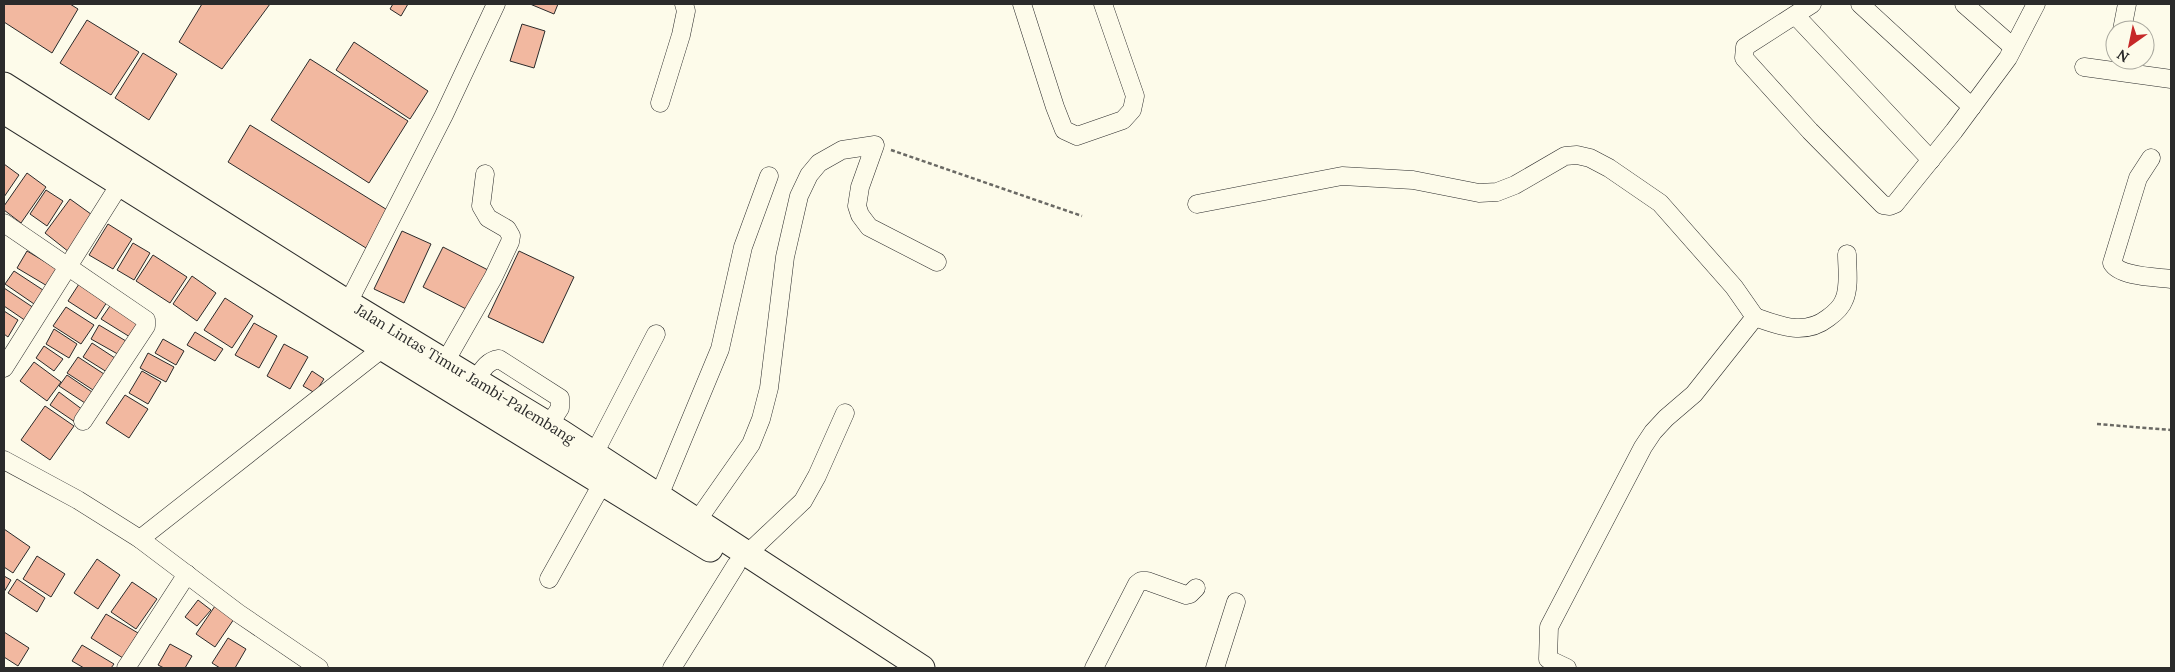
<svg xmlns="http://www.w3.org/2000/svg" width="2175" height="672" font-family="Lora,serif">
  <style>
    .building { fill: #f2b8a0; stroke: #2b2b2b }
    .lines { fill: none; stroke-linecap: round; stroke-linejoin: round }
    .minor-casing { stroke: #2b2b2b; stroke-width: 19 }
    .highway-casing { stroke: #2b2b2b; stroke-width: 27 }
    .path { stroke: #6a6964; stroke-width: 2.5; stroke-dasharray: 4 2.5; stroke-linecap: butt }
    .minor { stroke: #fdfbea; stroke-width: 18 }
    .highway { stroke: #fdfbea; stroke-width: 25 }
    .labels { text-anchor: middle; stroke-width: 4; stroke-linejoin: round; paint-order: stroke }
    .street-label { font-size: 15px; fill: #2b2b2b; stroke: #fdfbea }
  </style>
  <rect width="100%" height="100%" fill="#fdfbea"/>
  <g class="building">
    <path d="M4,4H70L78,9L52,53L4,22Z"/>
    <path d="M202,4H270L222,69L179,42Z"/>
    <path d="M393,4H408L401,16L390,9Z"/>
    <path d="M530,4H558L554,14Z"/>
    <path d="M87,20L139,52L111,95L60,63Z"/>
    <path d="M522,24L545,31L534,68L510,61Z"/>
    <path d="M354,42L428,91L410,119L336,70Z"/>
    <path d="M143,53L177,74L149,120L115,98Z"/>
    <path d="M310,59L408,121L369,183L271,120Z"/>
    <path d="M250,125L389,211L366,248L228,162Z"/>
    <path d="M4,164L19,175L4,197Z"/>
    <path d="M27,173L46,187L21,223L4,210V206Z"/>
    <path d="M46,190L63,201L47,226L30,214Z"/>
    <path d="M70,199L95,217L69,252L45,233Z"/>
    <path d="M108,224L132,239L113,269L89,255Z"/>
    <path d="M402,231L431,244L404,303L374,289Z"/>
    <path d="M133,243L150,253L134,280L117,270Z"/>
    <path d="M443,247L490,271L470,311L423,287Z"/>
    <path d="M27,251L59,270L49,287L17,268Z"/>
    <path d="M519,251L574,277L543,343L488,317Z"/>
    <path d="M153,255L187,277L170,303L136,281Z"/>
    <path d="M14,271L46,292L37,306L5,284Z"/>
    <path d="M192,276L216,293L197,321L173,304Z"/>
    <path d="M79,284L107,302L96,319L68,301Z"/>
    <path d="M4,288L34,308L26,321L4,306Z"/>
    <path d="M225,298L253,316L232,348L204,330Z"/>
    <path d="M112,303L140,321L130,337L101,319Z"/>
    <path d="M66,307L94,325L81,344L53,326Z"/>
    <path d="M4,311L18,320L8,337L4,334Z"/>
    <path d="M254,323L277,336L259,368L235,355Z"/>
    <path d="M99,325L131,344L123,357L91,339Z"/>
    <path d="M54,329L77,344L69,358L46,344Z"/>
    <path d="M195,332L223,349L215,361L187,345Z"/>
    <path d="M163,339L184,351L176,365L155,353Z"/>
    <path d="M92,343L118,360L110,374L83,357Z"/>
    <path d="M284,344L308,357L290,389L267,376Z"/>
    <path d="M44,346L63,359L54,371L36,358Z"/>
    <path d="M148,353L174,367L166,382L140,368Z"/>
    <path d="M78,357L104,374L93,390L67,373Z"/>
    <path d="M34,362L61,382L47,401L20,381Z"/>
    <path d="M142,371L161,382L148,404L129,393Z"/>
    <path d="M312,371L324,379L315,393L303,386Z"/>
    <path d="M67,375L92,392L85,403L59,386Z"/>
    <path d="M59,392L83,410L75,422L50,405Z"/>
    <path d="M125,395L148,409L129,438L106,423Z"/>
    <path d="M45,406L74,426L50,460L21,440Z"/>
    <path d="M4,529L30,547L13,573L4,567Z"/>
    <path d="M37,556L65,574L51,597L23,579Z"/>
    <path d="M97,559L120,575L98,609L74,593Z"/>
    <path d="M4,576L11,580L4,592Z"/>
    <path d="M17,579L45,598L37,612L8,593Z"/>
    <path d="M132,582L157,599L136,629L111,612Z"/>
    <path d="M198,600L211,610L197,626L185,617Z"/>
    <path d="M215,606L234,619L215,647L196,634Z"/>
    <path d="M106,614L138,633L123,658L91,638Z"/>
    <path d="M4,632L29,648L18,666L4,657Z"/>
    <path d="M228,638L246,649L235,668H220L212,663Z"/>
    <path d="M170,644L192,656L185,668H164L158,665Z"/>
    <path d="M82,645L114,664L111,668H84L72,661Z"/>
  </g>
  <g class="lines">
    <g class="minor-casing">
      <g id="minor">
        <path d="M1022,4L1055,107L1064,130L1077,136L1123,120L1132,110L1135,96L1103,4"/>
        <path d="M1812,4L1745,47L1744,58L1810,131L1883,205L1890,206L1895,204L1954,131L2008,58L2036,4"/>
        <path d="M1860,4L1972,107"/>
        <path d="M1964,4L2013,47"/>
        <path d="M1796,16L1931,160"/>
        <path d="M2122,30L2127,4"/>
        <path d="M2084,67L2171,79"/>
        <path d="M660,103L681,35L686,11L684,4"/>
        <path d="M2151,158L2138,178L2112,263C2120,277 2156,277 2171,279"/>
        <path d="M1197,204L1342,176L1413,180L1479,193L1497,192L1515,185L1565,156L1577,155L1590,158L1609,168L1660,203L1734,287L1755,317L1694,394L1666,418L1653,432L1643,447L1549,627L1548,659L1567,668"/>
        <path d="M4,223L146,320V326L83,421"/>
        <path d="M348,303L444,115L496,4"/>
        <path d="M1755,317C1780,326 1805,336 1828,318C1835,313 1841,308 1844,300C1850,287 1847,268 1847,254"/>
        <path d="M445,362L493,278L510,242L511,236L507,229L488,218L481,206L485,174"/>
        <path d="M4,368L120,184"/>
        <path d="M475,381C482,371 486,361 499,359L560,398V408L549,425"/>
        <path d="M594,454L656,334"/>
        <path d="M4,460L78,500L140,539L383,348"/>
        <path d="M659,496L720,349L743,247L769,176"/>
        <path d="M697,521L751,444L761,419L769,388L785,257L799,196L809,175L819,163L842,150L875,145L860,187L857,206L860,215L869,227L937,262"/>
        <path d="M140,539L238,613L319,668"/>
        <path d="M747,554L803,501L817,476L845,413"/>
        <path d="M549,579L602,484"/>
        <path d="M126,668L187,574"/>
        <path d="M672,668L736,565"/>
        <path d="M1094,668L1137,584L1141,581H1147L1186,595L1190,594L1196,588"/>
        <path d="M1215,668L1236,602"/>
      </g>
    </g>
    <g class="highway-casing">
      <g id="highway">
        <path id="s1" d="M4,85L348,303L562,433L922,668"/>
        <path d="M4,111L383,348L710,549"/>
      </g>
    </g>
    <g class="path">
      <path d="M891,150L1082,216"/>
      <path d="M2097,424L2171,430"/>
    </g>
    <use href="#minor" class="minor"/>
    <use href="#highway" class="highway"/>
  </g>
  <g class="labels">
    <g class="street-label">
      <text dy="5" stroke="none"><textPath href="#s1" startOffset="544">Jalan Lintas Timur Jambi-Palembang</textPath></text>
    </g>
  </g>
  <rect width="2175" height="672" fill="none" stroke="#2b2b2b" stroke-width="10"/>
  <g transform="translate(2130 45) rotate(213)"><circle r="24" fill="#fdfbea" stroke="#a9a89e"/>
  <path d="M0-4L9 19L0 12L-9 19Z" fill="#c62828"/>
  <text y="-8" font-size="14" font-weight="bold" text-anchor="middle" fill="#2b2b2b">N</text>
  </g>
</svg>
